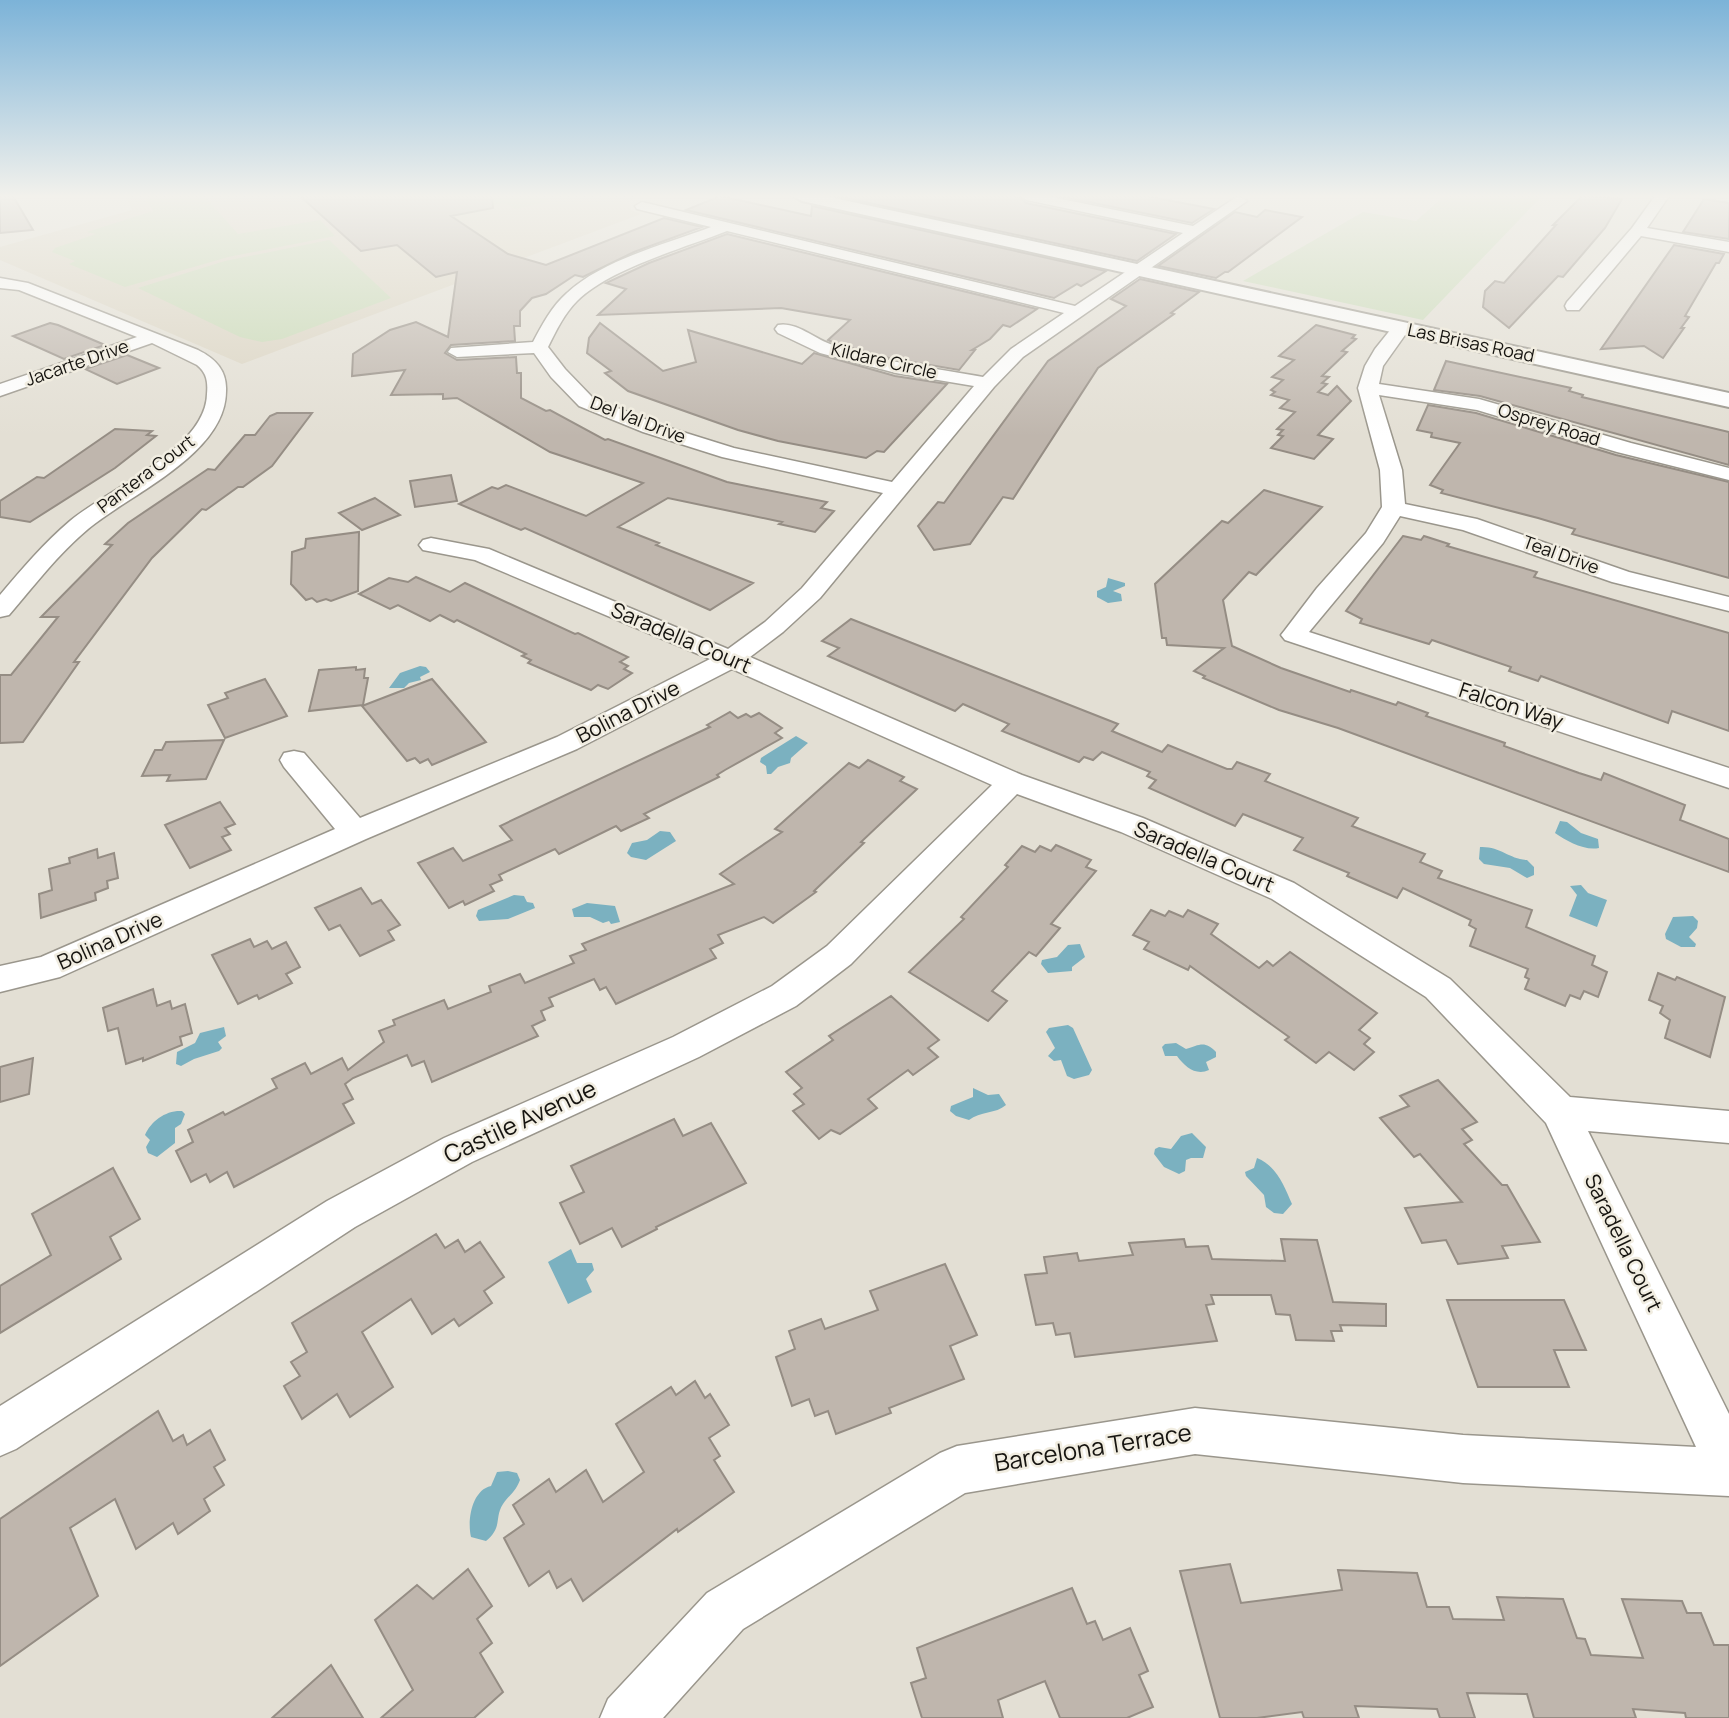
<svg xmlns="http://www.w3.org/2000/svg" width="1729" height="1718" font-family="Manrope,sans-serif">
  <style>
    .built { fill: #dbd4c2 }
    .green { fill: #c7d9b4 }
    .water { fill: #7bb1c0 }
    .building { fill: #bfb6ad; stroke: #958d84; stroke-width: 2 }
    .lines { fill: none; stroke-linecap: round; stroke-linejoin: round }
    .street-casing { stroke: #9a968c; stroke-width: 3 }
    .secondary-casing { stroke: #9a968c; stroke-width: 4 }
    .street { fill: #fff; fill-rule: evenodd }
    .secondary { fill: #fff; fill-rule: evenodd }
    .labels { text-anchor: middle; stroke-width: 5; stroke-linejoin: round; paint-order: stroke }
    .far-street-label { font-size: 18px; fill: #161410; stroke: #f1ede1 }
    .street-label { font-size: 21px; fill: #161410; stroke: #f1ede1 }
    .near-street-label { font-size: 24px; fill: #161410; stroke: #f1ede1 }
  </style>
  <rect width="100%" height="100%" fill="#e3dfd4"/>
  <path class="built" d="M126,196H639L629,201L631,210L641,214L242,364L0,260V247L132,210Z"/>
  <g class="green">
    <path d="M145,196H204L238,234L320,220L335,236L228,257L125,287L69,264L75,261L52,252L55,248L96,234L87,232L153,211Z"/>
    <path d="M478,196H533L550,201L515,209L506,203L491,205Z"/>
    <path d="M1444,196H1542L1423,320L1243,281L1363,212L1416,221Z"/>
    <path d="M329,240L391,298L282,339L262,342L240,337L138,288L225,261Z"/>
  </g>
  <g class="water">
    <path d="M1108,578L1125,583V586L1113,591L1121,594L1122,601L1108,603L1097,597V591L1106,587Z"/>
    <path d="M420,666L426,667L430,672L420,677L421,680L409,683L404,688H389L400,673Z"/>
    <path d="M796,736L808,743L791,758L790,763L778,767L771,774H767L766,766L760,762L761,758Z"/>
    <path d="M1560,821L1567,822L1581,833L1598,839L1599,848C1584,851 1567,841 1555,833Z"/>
    <path d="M660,831L670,832L676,841L646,860L631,857L627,853L632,843L647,840Z"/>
    <path d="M1480,847C1500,846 1509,859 1527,860L1534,867V875L1527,878L1510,868L1484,864L1479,859Z"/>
    <path d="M1581,885L1588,893L1607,900L1597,927L1569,916L1577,895L1570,886Z"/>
    <path d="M514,895L524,896L527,902L533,903L535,908L508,919L479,921L476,916L478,910Z"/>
    <path d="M587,903L615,906L620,922L611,924L609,921L603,923L590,917H574L572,909Z"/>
    <path d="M1693,916L1698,921L1697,928L1689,937L1696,944L1695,947H1681L1666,939L1665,934L1673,917Z"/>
    <path d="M1080,944L1085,957L1072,967V971L1048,973L1041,964L1042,960L1057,957L1068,945Z"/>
    <path d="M1068,1025L1073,1028L1092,1070L1089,1075L1074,1079L1067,1076L1061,1060L1054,1061L1048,1056L1055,1048L1046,1032L1049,1028Z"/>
    <path d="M224,1027L226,1036L218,1042L222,1048L219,1051L194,1059L181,1066L176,1064L177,1052L195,1043L200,1033Z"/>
    <path d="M1176,1043L1186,1049C1199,1045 1205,1040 1216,1052V1057L1206,1062L1209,1070C1196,1076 1185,1067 1177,1056H1165L1162,1047L1165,1044Z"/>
    <path d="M973,1088L988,1095L999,1094L1006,1105C996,1114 980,1111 969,1120L956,1116L950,1111L951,1106L973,1097Z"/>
    <path d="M182,1111L185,1114L181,1124L175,1128V1143L157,1157L148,1153L146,1147L150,1140L145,1135C151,1121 166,1110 182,1111Z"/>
    <path d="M1192,1133L1206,1147L1203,1158H1191L1186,1160L1185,1171L1179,1174L1164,1167L1154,1154L1155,1149L1159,1147L1171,1149L1181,1136Z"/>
    <path d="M1257,1158C1277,1166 1284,1186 1292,1204L1283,1214L1274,1213L1266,1207L1264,1195L1246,1176L1245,1172L1254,1168Z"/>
    <path d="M571,1249L577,1263H592L594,1270L586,1279L592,1292L568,1304L548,1262Z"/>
    <path d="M508,1471L517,1473L520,1480C515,1493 509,1495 503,1504C494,1518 503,1527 486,1541L471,1537C467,1520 472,1490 491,1486L497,1472Z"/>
  </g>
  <g class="building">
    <path d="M0,196H13L33,230L0,233Z"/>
    <path d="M300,196H492L493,208L451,216L508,254L546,265L664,218L702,227L634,252L583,277L575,275L546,294L532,298L520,311V326H514L515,341L451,345L445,353L457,360L516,357L517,373H521V398L546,411L550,410L605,440L608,439L727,482L827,502L821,508L834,511L815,532L779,524L782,522L668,498L618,527L659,543L656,545L753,583L710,610L525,528L521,530L459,504L492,487L498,489L506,485L586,516L643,483L550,452L457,398L443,399V394L391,395L405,370L352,376L353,354L390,330L416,322L448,337L457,272L436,277L397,245L361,251Z"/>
    <path d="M720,196L811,216L812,206L1106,271L1081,286L1077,284L1054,298L686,210Z"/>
    <path d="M837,196H1018L1026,203L1176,234L1137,261Z"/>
    <path d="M1059,196H1146L1214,209L1192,223Z"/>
    <path d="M1582,196L1622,199L1605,228L1563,277L1558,276L1509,328L1483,307L1485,291L1495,281L1504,283L1556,225H1553Z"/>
    <path d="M1704,199L1729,203V239L1683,232Z"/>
    <path d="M1265,210L1302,217L1228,272H1225L1216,278L1158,266L1235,212L1257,217Z"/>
    <path d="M727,234L1037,309L1010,327L1003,325L990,339L972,350H975L959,370L889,358L834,343L828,340L850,320L781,308L598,315L626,289L606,283L649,263Z"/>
    <path d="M1674,245L1724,254L1719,263H1716L1685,316L1689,317L1681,328H1684L1663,358L1644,346L1601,349Z"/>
    <path d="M1140,279L1199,292L1171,313L1174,314L1098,368L1013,499L1003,497L970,544L934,550L918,526L938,502L944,503L1048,361L1126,306L1111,299Z"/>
    <path d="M50,323L58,325L105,345L64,359L13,336Z"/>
    <path d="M600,323L663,371L696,362L688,330L802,364L814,353L895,376L947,384L884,452L877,451L866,458L778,441L738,430L628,391L605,373L611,371L587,353L589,338Z"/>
    <path d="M1316,325L1355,335L1352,338L1356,339L1342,351L1347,352L1322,376L1329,377L1322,383L1327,384L1318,392L1328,395L1337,386L1351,401L1318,435L1333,439L1314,459L1271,448L1283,436L1278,435L1283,430L1277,429L1295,412L1280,408L1289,400L1271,395L1275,392L1271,390L1283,380L1272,377L1294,360L1279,356Z"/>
    <path d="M127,355L159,368L117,384L85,369Z"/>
    <path d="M1446,361L1571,388L1569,391L1583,395L1582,397L1729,432V465L1480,396L1434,390Z"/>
    <path d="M1428,405L1476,413L1616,455L1729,482V578L1572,534L1575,529L1538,518L1441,493L1443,490L1430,485L1460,443L1431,437L1432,433L1417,430Z"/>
    <path d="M277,413H312L272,466L243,487H238L206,510L202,509L152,558L74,662H79L23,742L0,743V675H11L58,617H41L112,545L105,544L128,523L208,469L215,470L245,435H255L270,416Z"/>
    <path d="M115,429L152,431L147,435L156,436L115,468L30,522L0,517V501L37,477L44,478Z"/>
    <path d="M451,475L457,501L415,507L410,481Z"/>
    <path d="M1264,490L1322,507L1256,575L1249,572L1223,600L1232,646L1281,668L1350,692L1351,690L1396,705L1398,702L1428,713L1426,716L1505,743L1504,746L1579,773L1601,780L1604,773L1685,805L1680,820L1729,839V872L1338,728L1279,710L1203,678L1205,676L1194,671L1224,648L1167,645L1166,638H1162L1155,584L1222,521L1228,523Z"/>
    <path d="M375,498L400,515L362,530L339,513Z"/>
    <path d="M359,532L358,591L331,601L326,599L317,602L312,598L306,600L291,584L292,552L305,548L306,539Z"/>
    <path d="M1403,536L1421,540L1424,536L1449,544L1447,546L1537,572L1534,577L1729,633V731L1672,711L1668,723L1541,676L1538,681L1509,671L1511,667L1432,640L1429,644L1360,623L1362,619L1346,611Z"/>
    <path d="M416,577L450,592L465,583L575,634L578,633L628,657L620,662L628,666L624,669L632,673L608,689L598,685L591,690L528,663L531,660L522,656L526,654L457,620L454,622L440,615L430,621L398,605L390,609L359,594L389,578L408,582Z"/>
    <path d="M851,619L1118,724L1112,731L1162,752L1168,745L1227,769H1232L1237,762L1270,774L1265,781L1358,818L1352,826L1425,854L1420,862L1442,871L1438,878L1532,910L1526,927L1595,956L1592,965L1607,972L1598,997L1584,991L1580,999L1570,995L1565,1006L1525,989L1529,979L1525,977L1528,969L1470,946L1476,929L1469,925L1471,920L1403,888L1397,898L1347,876L1349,873L1294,850L1303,838L1243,814L1235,826L1149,788L1156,780L1147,776L1150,772L1102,752L1093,760L1084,757L1079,762L1002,731L1009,724L963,704L955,711L828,656L839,648L822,641Z"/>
    <path d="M356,667V670L365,669L364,678H368L363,705L309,711L319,670Z"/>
    <path d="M265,679L287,716L225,738L208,705L228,698L225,693Z"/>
    <path d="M432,679L486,742L432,765L428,759L420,763L415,758L407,761L362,706Z"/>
    <path d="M730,712L738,718L746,714L751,717L759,713L782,728L775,733L782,738L725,770L717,775L719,777L644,814L649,818L621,831L616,826L559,854L555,849L499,875L502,880L490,885L494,891L465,905L463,901L449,908L418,863L453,848L463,861L512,840L500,826L710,727L707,725Z"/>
    <path d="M224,740L206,779L167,781L170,775L142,776L155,750H162L166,742Z"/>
    <path d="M868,760L904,777L900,781L917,789L861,842L864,843L814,891L816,892L773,923L764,917L718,935L723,943L710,949L716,958L616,1004L606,987L600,990L594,979L549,998L553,1006L541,1011L545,1020L532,1026L538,1036L432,1082L424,1061L412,1066L407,1055L353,1078L345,1084L353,1099L343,1104L354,1123L234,1187L227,1172L210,1182L206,1174L191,1182L176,1151L193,1142L188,1130L223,1112L225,1115L277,1088L272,1079L305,1063L311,1074L342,1058L348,1070L384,1042L379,1031L395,1025L393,1020L444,1000L448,1009L491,992L489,986L520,974L525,983L574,963L570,956L586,950L582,944L734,884L720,874L782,832L775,829L849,763L859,768Z"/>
    <path d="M220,802L235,824L225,828L230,834L222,837L231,850L190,868L165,825Z"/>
    <path d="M1056,845L1091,860L1086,867L1096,871L1051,924L1060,928L1036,956L1029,952L992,991L1007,1001L988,1021L909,972L964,919L961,917L1008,867L1005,865L1022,846L1035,852L1040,846L1051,851Z"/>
    <path d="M97,849L98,858L114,853L118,878L107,881L108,888L95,893L96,900L41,918L39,894L52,890L49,869L70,863L69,858Z"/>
    <path d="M361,888L372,904L381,900L400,925L388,931L394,940L360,956L340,925L329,930L315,908Z"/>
    <path d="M1151,910L1165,916L1169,911L1183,917L1188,910L1218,924L1211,934L1259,968L1267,961L1273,966L1290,952L1377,1013L1359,1030L1370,1038L1364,1044L1374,1052L1354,1070L1329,1052L1316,1063L1285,1040L1289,1037L1190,966L1188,970L1144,949L1149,942L1133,935Z"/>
    <path d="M250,939L254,947L267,941L272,949L286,942L300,967L286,974L292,983L259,999L257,995L238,1004L212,955Z"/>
    <path d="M1658,973L1675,980L1677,977L1725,997L1710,1057L1665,1038L1670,1020L1660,1013L1663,1006L1649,1000Z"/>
    <path d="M153,989L157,1006L170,1001L172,1009L185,1004L192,1033L180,1037L182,1045L143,1061V1058L126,1064L118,1028L108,1031L103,1008Z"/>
    <path d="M891,996L939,1040L928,1048L938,1057L913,1075L908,1070L868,1099L877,1108L840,1134L831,1130L819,1139L793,1111L804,1104L794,1094L802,1088L786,1072L833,1040L829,1036Z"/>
    <path d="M33,1058L29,1094L0,1102V1067Z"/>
    <path d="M1438,1080L1477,1122L1462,1129L1472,1140L1464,1144L1502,1185H1507L1540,1242L1502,1246L1508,1258L1458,1264L1446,1240L1422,1243L1405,1208L1462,1202L1420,1154L1414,1157L1380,1118L1409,1106L1400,1096Z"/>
    <path d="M674,1119L683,1136L711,1123L746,1183L656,1227L657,1229L622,1247L612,1228L580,1244L560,1203L584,1192L571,1166Z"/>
    <path d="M113,1168L140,1219L110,1237L121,1259L0,1333V1286L51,1255L32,1214Z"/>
    <path d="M436,1234L445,1248L458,1240L465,1252L480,1242L504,1277L484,1291L492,1303L459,1326L454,1319L432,1334L411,1299L362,1332L393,1387L350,1417L337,1394L302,1419L284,1386L300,1376L291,1362L307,1352L292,1323Z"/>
    <path d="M1184,1239L1186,1247L1208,1246L1212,1259L1285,1261L1281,1239L1317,1240L1333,1302L1386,1304V1326L1340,1325L1342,1331H1331L1334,1341L1296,1340L1290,1315L1276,1314L1271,1295H1211L1214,1304L1206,1305L1217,1341L1075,1357L1070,1333L1056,1335L1053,1323L1036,1325L1025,1275L1047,1273L1044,1257L1077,1253L1079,1261L1133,1255L1129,1243Z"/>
    <path d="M945,1264L977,1335L950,1346L964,1379L889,1408L891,1413L836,1434L828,1411L815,1416L809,1399L792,1406L776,1357L795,1349L789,1331L821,1319L825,1329L878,1310L870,1291Z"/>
    <path d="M1447,1300H1564L1586,1350H1554L1569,1387H1478Z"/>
    <path d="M695,1381L705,1398L710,1394L729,1425L709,1438L720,1456L714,1460L734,1492L678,1532L677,1529L583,1601L571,1579L557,1588L549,1571L529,1586L504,1538L524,1524L513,1505L549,1479L556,1492L586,1470L603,1502L644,1472L616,1424L671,1387L676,1395Z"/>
    <path d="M158,1411L173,1441L183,1435L187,1445L210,1430L225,1460L214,1467L224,1485L204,1499L210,1511L178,1534L173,1523L136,1549L115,1499L70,1528L98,1596L0,1666V1519Z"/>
    <path d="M1230,1564L1241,1603L1342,1590L1338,1570L1417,1573L1427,1607H1449L1453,1619L1504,1620L1497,1597L1563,1599L1577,1638L1585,1639L1591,1655L1643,1658L1622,1599L1682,1601L1687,1613H1701L1714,1645H1729V1718H1686L1685,1713L1633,1709L1636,1718H1534L1527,1694L1467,1693L1475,1718H1440L1437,1709L1355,1706L1359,1718H1304L1302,1712L1257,1718H1220L1180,1571Z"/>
    <path d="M468,1569L492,1606L477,1619L492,1643L480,1653L503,1692L474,1718H381L413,1690L375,1620L417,1585L433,1599Z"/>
    <path d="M1072,1588L1087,1624L1095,1621L1103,1640L1130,1628L1148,1671L1139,1675L1153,1707L1127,1718H1060L1045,1681L998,1700L1003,1718H922L911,1683L926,1678L917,1648Z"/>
    <path d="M331,1665L363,1718H272Z"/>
  </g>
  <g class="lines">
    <g class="street-casing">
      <g id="street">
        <path d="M1020,196H1047L1193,226L1235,198L1240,197L1247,201L1023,357L994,387L820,598L783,632L750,657L1022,775L1143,818L1294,883L1450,979L1570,1097L1729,1111V1143L1588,1131L1729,1414V1496L1463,1483L1195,1454L965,1493L743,1629L663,1718H600L608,1699L707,1593L940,1453L957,1446L1195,1408L1463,1435L1696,1447L1546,1123L1426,997L1272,899L1121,832L1017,794L851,964L796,1006L699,1057L472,1162L355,1227L16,1449L0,1456V1406L327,1201L444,1138L673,1037L772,986L827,946L992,785L732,669L577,749L366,839L60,977L0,992V966L41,957L335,829L284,767L280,760L284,753L294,751L304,753L360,818L557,737L710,659L475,560L423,550L419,545L423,540L431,538L489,549L728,649L765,622L802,588L883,493L722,457L643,432L579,406L551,377L534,353L457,357L448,352L451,348L533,342C542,325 552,306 567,293C602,260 666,244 711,227L637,209L635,206L642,202L1075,306L1183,233L1027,200ZM727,231L1064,313L1011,349L983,377C933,368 881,362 833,345C816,340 796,321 778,325L775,329L778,333L820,353L896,373L974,386L892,482L734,448L657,424L593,398L565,369L548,347C556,331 564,314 577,301C609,269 684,248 727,231Z"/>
        <path d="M1655,196H1669L1647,228L1729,242V252L1641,236L1579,310H1567L1565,306L1567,302L1632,228Z"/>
        <path d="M0,278L28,283L198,350C216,359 227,371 226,391C226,454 130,494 88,529C58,554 34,586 9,615L0,617V595C22,569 44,543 70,521C108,489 206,449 207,394C208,382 207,373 197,365L152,343L0,396V384L137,337L19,290L0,288Z"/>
        <path d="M1401,323L1410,328L1383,366L1379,384L1479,399L1631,443L1729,468V480L1617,452L1477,410L1379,395L1402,470L1405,504L1477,519L1629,572L1729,597V611L1612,582L1463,530L1400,516L1383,543L1309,632L1729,768V788L1285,640L1281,635L1285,630L1317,588L1366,533L1382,507L1380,470L1358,388L1365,366L1375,349L1395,324Z"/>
      </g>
    </g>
    <g class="secondary-casing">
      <path id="secondary" d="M793,196H825L1729,393V407L802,201Z"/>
    </g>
    <use href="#street" class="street"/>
    <use href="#secondary" class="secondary"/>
  </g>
  <linearGradient id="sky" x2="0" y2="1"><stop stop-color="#7cb3d8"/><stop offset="0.45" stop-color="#f2f1ec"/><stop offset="1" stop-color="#f2f1ec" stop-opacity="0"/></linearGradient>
  <rect width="1729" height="436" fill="url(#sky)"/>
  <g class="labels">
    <g class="far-street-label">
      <text transform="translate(1471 343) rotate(12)" y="6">Las Brisas Road</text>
      <text transform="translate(884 361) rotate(13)" y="6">Kildare Circle</text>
      <text transform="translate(77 363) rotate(-19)" y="6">Jacarte Drive</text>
      <text transform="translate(638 420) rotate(21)" y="6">Del Val Drive</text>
      <text transform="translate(1549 425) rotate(17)" y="6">Osprey Road</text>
      <text transform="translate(146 474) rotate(-37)" y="6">Pantera Court</text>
      <text transform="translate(1561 555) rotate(20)" y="6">Teal Drive</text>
    </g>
    <g class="street-label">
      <text transform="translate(681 638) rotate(23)" y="7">Saradella Court</text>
      <text transform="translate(1511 706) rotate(18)" y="7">Falcon Way</text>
      <text transform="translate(628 712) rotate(-27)" y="7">Bolina Drive</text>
      <text transform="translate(1204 857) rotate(23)" y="7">Saradella Court</text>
      <text transform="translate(110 941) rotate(-24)" y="7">Bolina Drive</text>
      <text transform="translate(1623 1243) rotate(64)" y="7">Saradella Court</text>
    </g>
    <g class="near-street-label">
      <text transform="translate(520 1122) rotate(-25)" y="8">Castile Avenue</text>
      <text transform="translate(1093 1448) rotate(-9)" y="8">Barcelona Terrace</text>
    </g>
  </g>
</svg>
